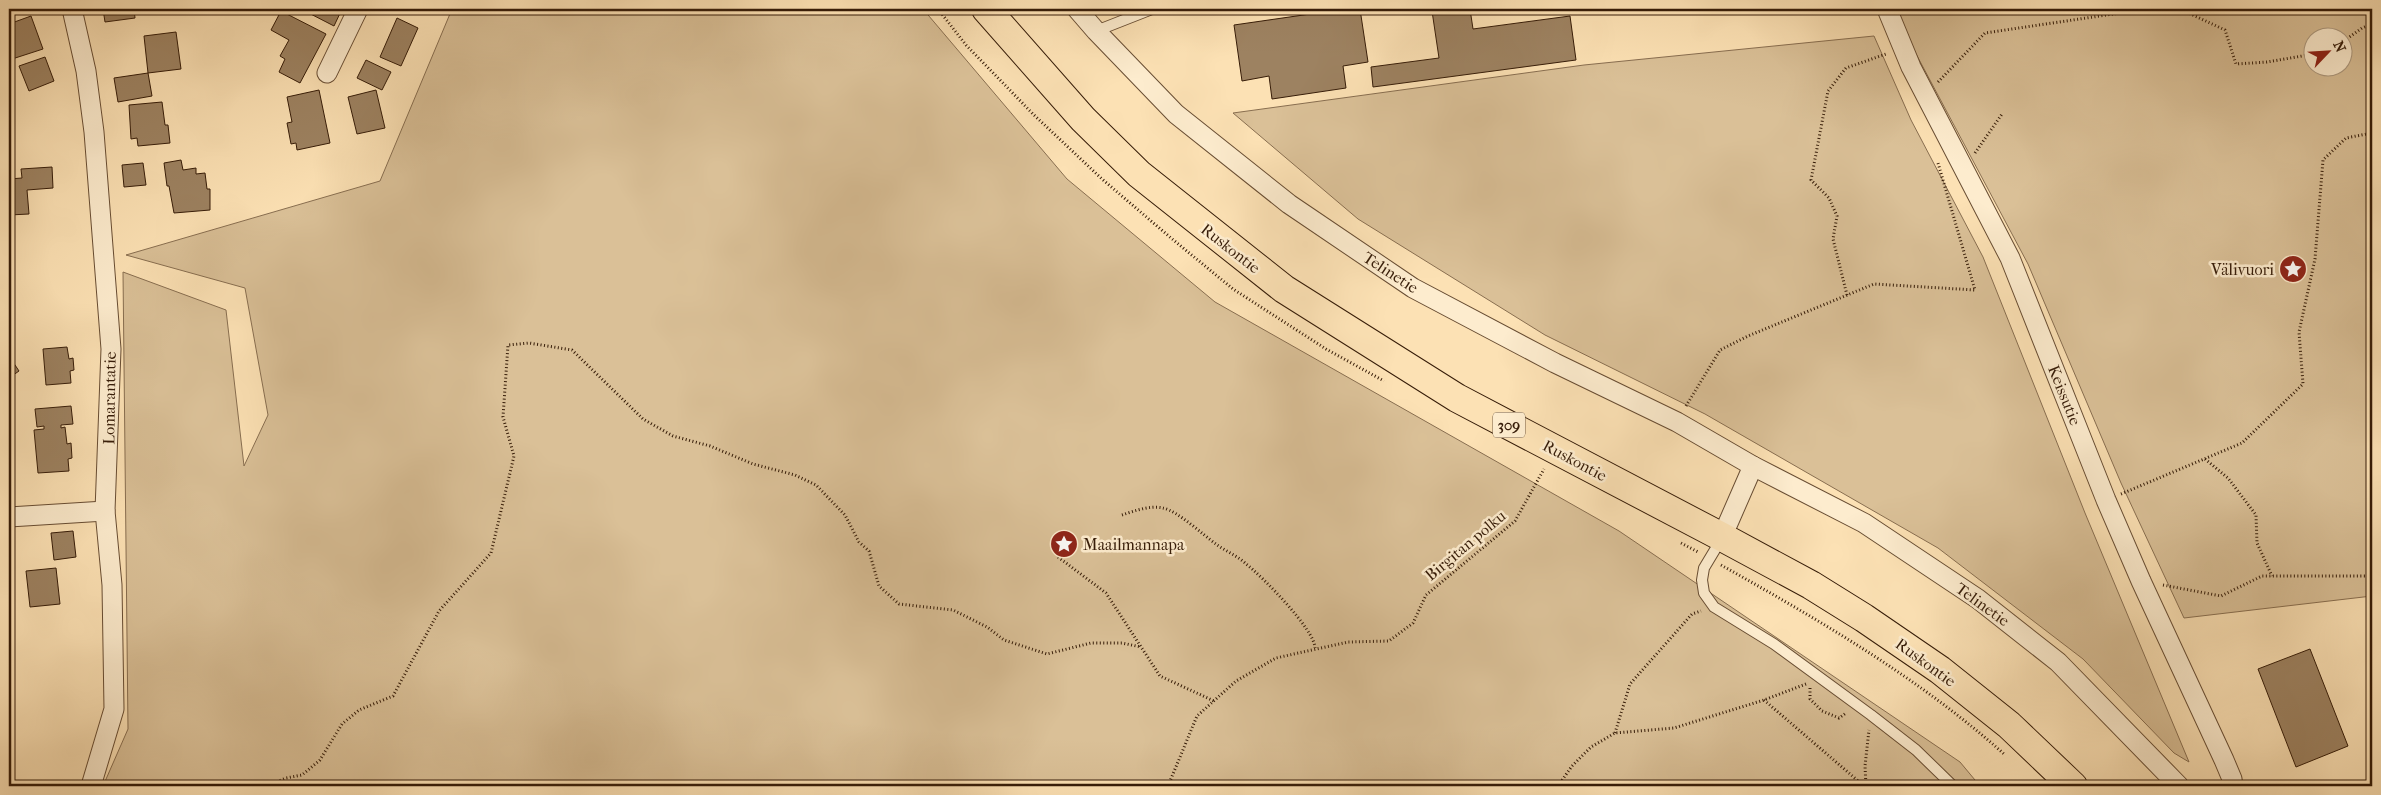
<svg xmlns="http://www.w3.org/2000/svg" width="2381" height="795" font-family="'IM FELL French Canon',serif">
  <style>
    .green { fill: #dac097; stroke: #886e50; fill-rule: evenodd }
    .building { fill: #9d8261; stroke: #361c08 }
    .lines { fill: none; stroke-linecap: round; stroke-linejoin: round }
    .service-casing { stroke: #684d33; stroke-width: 12 }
    .minor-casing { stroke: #684d33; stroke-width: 21 }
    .primary-casing { stroke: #361c08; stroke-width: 30 }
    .path { stroke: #361c08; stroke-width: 3; stroke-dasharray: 1 2.5; stroke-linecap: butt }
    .service { stroke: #fdecce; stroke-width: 10 }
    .minor { stroke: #fdecce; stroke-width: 19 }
    .primary { stroke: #fce1b4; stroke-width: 28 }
    .labels { text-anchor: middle; stroke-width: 5; stroke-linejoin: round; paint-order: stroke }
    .shield { fill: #fdecce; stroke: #725a43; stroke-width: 1 }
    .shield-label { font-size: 15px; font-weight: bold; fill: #361c08 }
    .street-label { font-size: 16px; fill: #361c08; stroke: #fdecce }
    .poi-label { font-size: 16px; fill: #361c08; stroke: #fdecce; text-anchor: end }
  </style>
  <rect width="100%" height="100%" fill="#fce1b4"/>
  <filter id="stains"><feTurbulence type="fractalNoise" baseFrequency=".004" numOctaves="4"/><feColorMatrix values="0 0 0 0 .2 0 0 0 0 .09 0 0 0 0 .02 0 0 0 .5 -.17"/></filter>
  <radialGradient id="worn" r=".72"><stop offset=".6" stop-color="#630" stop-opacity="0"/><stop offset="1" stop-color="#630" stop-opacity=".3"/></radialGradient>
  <g class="green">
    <path d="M452,9H923L1067,179L1215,302L1619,531L1960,762L1980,786H103L128,729L123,272L226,310L244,466L268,415L245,288L126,255L380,181Z"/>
    <path d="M1897,9H2372V596L2184,618L2121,483L2028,264L1915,52ZM2314,38H2344V68H2314Z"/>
    <path d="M1874,36L1911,120L1983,257L2085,513L2189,762L2174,753L2083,659L1938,548L1705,414L1545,335L1358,219L1233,113L1584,65Z"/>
  </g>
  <g class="building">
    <path d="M103,9H134L135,18L105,22Z"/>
    <path d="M301,9H342L334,26Z"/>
    <path d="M1345,9H1360L1368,62L1343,66L1346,88L1272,99L1269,76L1242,81L1234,25Z"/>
    <path d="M1446,9H1470L1473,29L1570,16L1576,60L1373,87L1371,67L1439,58L1432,11Z"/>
    <path d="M281,11L326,34L300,83L279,72L285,59L280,56L289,40L271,30Z"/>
    <path d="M31,16L43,49L9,60V24Z"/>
    <path d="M397,18L418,28L401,66L380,57Z"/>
    <path d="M176,32L181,69L148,73L144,36Z"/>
    <path d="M45,57L54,81L29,91L19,66Z"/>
    <path d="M366,60L391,72L382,90L357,78Z"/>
    <path d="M148,73L152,96L118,102L114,78Z"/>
    <path d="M319,90L330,143L297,150L296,143L291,144L287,123L292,122L287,97Z"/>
    <path d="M376,90L385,128L357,134L348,97Z"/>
    <path d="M162,102L165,125H168L170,143L138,146L137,138L131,139L129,105Z"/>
    <path d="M181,160L183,170L196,168V174L205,173L207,189H210V210L174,213L169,186H167L164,163Z"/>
    <path d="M143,163L146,185L124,187L122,165Z"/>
    <path d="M52,167L53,188L27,190L29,214L9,215V179L22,178L21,169Z"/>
    <path d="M67,347L69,359L73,358L74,370L70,371L71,383L46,385L43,349Z"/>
    <path d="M11,359L19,371L9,378V360Z"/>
    <path d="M71,406L73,424L61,425V428L65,427L67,444L71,443L72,458L68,459L69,471L38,473L34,430L44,429V426L37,427L35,409Z"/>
    <path d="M73,531L76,557L54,560L51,533Z"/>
    <path d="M56,568L60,604L30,607L26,571Z"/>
    <path d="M2310,649L2348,746L2296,767L2258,669Z"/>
  </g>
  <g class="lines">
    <g class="service-casing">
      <g id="service">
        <path d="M1096,31L1152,9"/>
        <path d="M1722,538L1704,568L1702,580L1704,593L1714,607L1774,644L1871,715L1916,750L1953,786"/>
      </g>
    </g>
    <g class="minor-casing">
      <g id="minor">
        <path d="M72,9L86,71L94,132L111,349L105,511L112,585L114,709L91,786"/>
        <path d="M1077,9L1096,31L1176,114L1289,204L1413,288L1555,363L1677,422L1753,466L1864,523L1978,599L2058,662L2179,786"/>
        <path d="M1887,9L1911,67L2010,258L2106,500L2141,581L2224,760L2232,779L2233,786"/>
        <path d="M327,73L358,9"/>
        <path d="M9,517L105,511"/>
        <path d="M1722,537L1753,466"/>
      </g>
    </g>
    <g class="primary-casing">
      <path id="primary" d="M986,9L1083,119L1139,174L1284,289L1457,398L1722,537L1811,585L1864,618L1940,670L2009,725L2073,786"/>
    </g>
    <g class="path">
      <path d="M938,9L966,45L1034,115L1102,179L1171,238L1233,289L1326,349L1384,381"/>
      <path d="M2180,9L2225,30L2236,64L2267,62L2314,54"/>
      <path d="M2344,41L2362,28L2372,24"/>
      <path d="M1938,82L1985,33L2147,9"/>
      <path d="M1975,153L2002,114"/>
      <path d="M1847,295L1833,239L1837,216L1829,198L1811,180L1828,91L1846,68L1886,54"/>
      <path d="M1686,406L1720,350L1748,336L1874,284L1975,290L1938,163"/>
      <path d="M2205,459L2228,478L2256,515L2257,543L2272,576"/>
      <path d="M2121,494L2242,443L2303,384L2299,332L2315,259L2323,160L2346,138L2372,133"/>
      <path d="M1122,515C1134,511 1150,505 1163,508C1178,511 1203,535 1216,544C1225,551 1236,555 1245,563C1263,577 1315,630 1315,648"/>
      <path d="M1681,543L1698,552"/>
      <path d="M1058,557L1106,593L1160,676L1214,701"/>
      <path d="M1721,565C1819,620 1919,678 2004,754"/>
      <path d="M2163,585L2221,596L2262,576H2372"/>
      <path d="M1810,688V699L1822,711L1839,718L1846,713"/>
      <path d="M1764,700L1864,786"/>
      <path d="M1615,733L1630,684L1692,614L1701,611"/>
      <path d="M267,786L286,778L302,775L320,760L342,724L359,710L393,696L439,611L491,553L514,456L503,417L508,345L529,343L572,350L643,419L673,436L710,446L753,464L795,475L816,485L845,515L859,542L869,551L879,586L899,604L953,610L987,627L1004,640L1047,654L1091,643H1122L1141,647"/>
      <path d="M1168,786L1197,716L1236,681L1276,658L1348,642L1389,641L1413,623L1426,595L1515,521L1544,469"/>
      <path d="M1558,786L1572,766L1591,747L1615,733L1674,728L1764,700L1806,684"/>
      <path d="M1866,786L1865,766L1869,730"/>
    </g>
    <use href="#service" class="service"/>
    <use href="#minor" class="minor"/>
    <use href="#primary" class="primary"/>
  </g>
  <defs>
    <g id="sight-disc" transform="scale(1.4375)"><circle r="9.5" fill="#8f2418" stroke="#fdecce"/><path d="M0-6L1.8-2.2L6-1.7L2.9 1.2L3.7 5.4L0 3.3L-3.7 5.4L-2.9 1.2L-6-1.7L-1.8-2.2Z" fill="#fff"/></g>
  </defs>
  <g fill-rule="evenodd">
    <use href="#sight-disc" x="2293" y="269"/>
    <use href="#sight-disc" x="1064" y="544"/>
  </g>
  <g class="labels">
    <rect class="shield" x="1493" y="412.5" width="32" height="25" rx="4"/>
    <g class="shield-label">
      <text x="1509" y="430">309</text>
    </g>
    <g class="street-label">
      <text transform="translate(1231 248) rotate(38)" y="6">Ruskontie</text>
      <text transform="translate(1391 272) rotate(33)" y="6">Telinetie</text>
      <text transform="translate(2065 395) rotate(68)" y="6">Keissutie</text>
      <text transform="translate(109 398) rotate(-89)" y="6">Lomarantatie</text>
      <text transform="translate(1575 460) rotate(28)" y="6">Ruskontie</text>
      <text transform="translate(1465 545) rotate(-40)" y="6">Birgitan polku</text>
      <text transform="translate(1983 604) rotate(36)" y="6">Telinetie</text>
      <text transform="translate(1926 662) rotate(36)" y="6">Ruskontie</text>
    </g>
    <g class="poi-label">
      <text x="2274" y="275">Välivuori</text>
      <text x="1083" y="550" text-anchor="start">Maailmannapa</text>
    </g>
  </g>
  <rect width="2381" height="795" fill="none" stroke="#fce1b4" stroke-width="30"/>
  <rect x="10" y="10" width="2361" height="775" fill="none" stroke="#361c08" stroke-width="2.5"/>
  <rect x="15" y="15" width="2351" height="765" fill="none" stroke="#361c08"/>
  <g transform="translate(2328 52) rotate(65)"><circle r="24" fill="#fdecce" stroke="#ad997f"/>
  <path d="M0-4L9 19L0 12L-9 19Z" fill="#8f2418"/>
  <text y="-8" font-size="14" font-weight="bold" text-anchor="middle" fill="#361c08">N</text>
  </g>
  <rect width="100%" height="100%" filter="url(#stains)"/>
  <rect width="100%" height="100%" fill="url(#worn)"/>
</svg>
